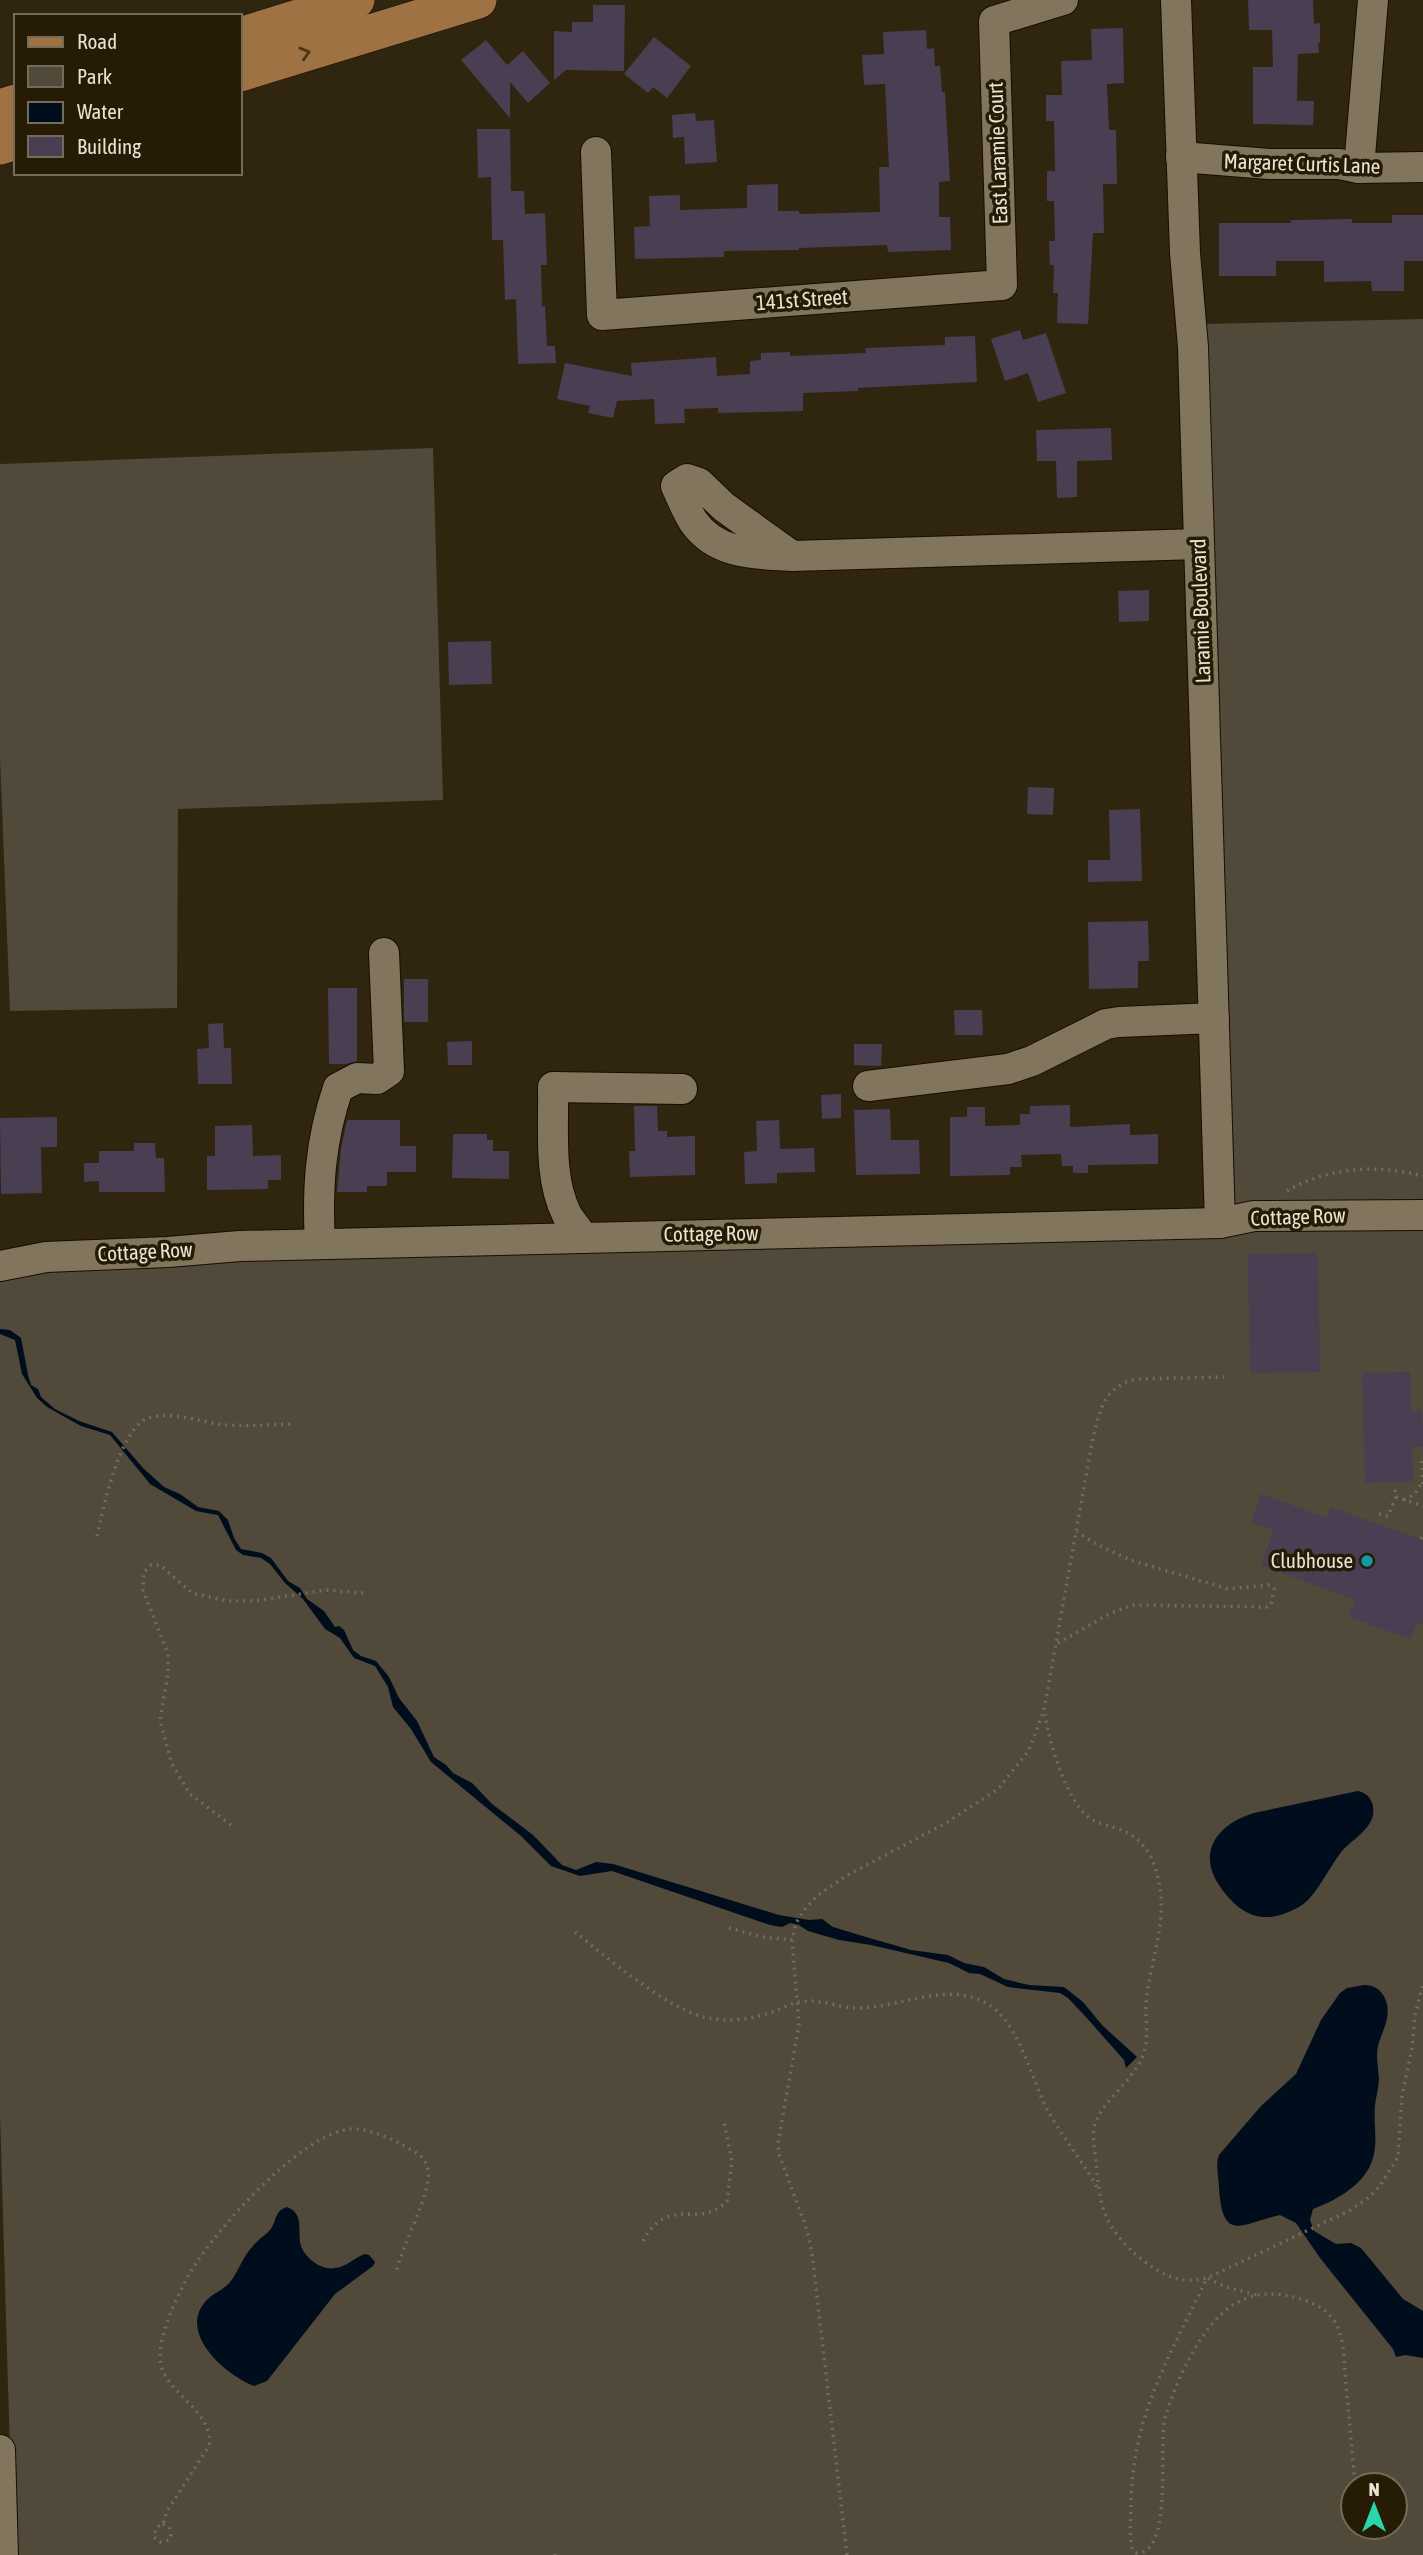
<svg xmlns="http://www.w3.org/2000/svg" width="1423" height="2555" font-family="'Asap Condensed',sans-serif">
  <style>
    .green { fill: #51493a; fill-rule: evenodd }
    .water { fill: #000d1c }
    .building { fill: #4a3e53 }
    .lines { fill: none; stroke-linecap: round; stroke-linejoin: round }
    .minor-casing { stroke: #180e00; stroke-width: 32 }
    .major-casing { stroke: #180e00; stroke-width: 38 }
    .path { stroke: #746b58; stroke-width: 3.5; stroke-dasharray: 2 5; stroke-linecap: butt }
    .minor { stroke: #82755d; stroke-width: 30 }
    .major { stroke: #9f7243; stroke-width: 37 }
    .oneway { stroke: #4a3618 }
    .culture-dot { fill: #0f9aa8; stroke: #261c06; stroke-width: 2.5 }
    .labels { text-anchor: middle; stroke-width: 7; stroke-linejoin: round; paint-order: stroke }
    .street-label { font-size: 21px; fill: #e9e2d5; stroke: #261c06 }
    .poi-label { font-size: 21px; fill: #e9e2d5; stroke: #261c06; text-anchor: end }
  </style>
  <rect width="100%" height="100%" fill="#30250f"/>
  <g class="green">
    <path d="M1423,319V2555H13L0,2114V1275L19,1268L1234,1228L1202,324ZM1353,2485H1395V2527H1353Z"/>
    <path d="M433,448L443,800L178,809L177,1008L10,1011L0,757V464Z"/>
  </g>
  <g class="water">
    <path d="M0,1329L10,1330L21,1338L28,1375L31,1385L38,1389L41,1397L55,1409L79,1421L112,1432L143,1468L164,1487L180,1494L198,1507L219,1511L228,1520L234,1538L241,1549L262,1553L271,1558L288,1581L300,1588L307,1599L324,1611L335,1627L339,1626L344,1630L353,1650L361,1656L376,1661L389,1677L399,1698L417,1721L434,1757L446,1765L453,1773L472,1783L492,1804L533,1835L562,1865L576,1870L596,1862L613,1864L779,1915L809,1920L822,1919L833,1927L866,1937L911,1950L948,1955L964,1963L984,1967L1004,1979L1029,1985L1064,1987L1083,2002L1102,2025L1137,2057L1126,2068L1124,2060L1085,2016L1068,1998L1060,1993L1008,1987L980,1974L969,1973L949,1963L871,1945L839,1940L808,1931L799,1925L790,1923L782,1927L770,1925L612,1871L580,1876L551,1866L521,1836L431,1762L411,1729L393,1707L388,1687L375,1666L354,1658L340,1638L325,1629L303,1599L285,1583L270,1564L261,1558L243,1555L236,1550L218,1515L196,1511L150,1484L110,1435L81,1426L47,1407L37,1398L22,1374L15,1340L0,1334Z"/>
    <path d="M1358,1791C1369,1793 1375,1803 1373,1815C1370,1830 1352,1840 1342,1851C1330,1866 1322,1885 1308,1900C1302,1906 1294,1910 1286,1913C1256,1925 1235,1909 1219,1885C1196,1850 1220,1823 1254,1813Z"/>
    <path d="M1364,1985C1376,1985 1384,1992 1387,2004C1390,2020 1382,2031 1378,2046C1376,2056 1378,2068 1379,2078C1379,2087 1376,2096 1375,2105C1373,2127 1380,2147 1369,2168C1357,2189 1334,2201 1313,2209L1310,2220L1314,2231L1336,2244L1351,2243L1361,2248L1403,2299L1423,2311V2358L1405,2355L1396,2357L1393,2349L1320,2258L1296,2223L1280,2215C1242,2223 1223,2244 1219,2189C1219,2178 1215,2165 1219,2155L1261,2106L1296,2074L1321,2020L1340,1993L1347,1988Z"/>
    <path d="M287,2207C305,2214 297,2231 301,2246C305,2258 322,2271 335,2268C347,2267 355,2257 365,2254L369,2255L375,2262L373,2266L335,2294L267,2381L254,2386C226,2375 178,2334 205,2302C213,2292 226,2290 233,2278C240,2267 244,2255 253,2246C258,2239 268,2234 272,2227C277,2218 275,2211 287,2207Z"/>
  </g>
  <g class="building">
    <path d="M1248,0H1313L1314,24L1320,23V43H1318L1319,53L1298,54L1297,101H1314L1313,125L1253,124V67H1273L1272,30H1249Z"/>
    <path d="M593,5H625L624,71L566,70L554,80V31L572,32V22H593Z"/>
    <path d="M1123,28L1124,83L1107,84L1109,130H1116L1117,184H1103L1104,233H1093L1088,324L1057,323L1058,293H1053L1054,265H1050L1049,241H1055L1054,201H1047V171H1055L1054,121H1046V95H1062L1061,61L1092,60L1091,29Z"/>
    <path d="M926,30L927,49L934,48L935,66H940L942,92H945L950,181L939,182V217H950L951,250L888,252L887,245L799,248V250L724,251V257L635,259L634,227L650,226L649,196L680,195V210L747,208V185L778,184V211H799V214L880,212L879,167H889L885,84L864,85L862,55L884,54L883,32Z"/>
    <path d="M654,37L691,66L667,98L653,87L648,93L624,74Z"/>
    <path d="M486,40L507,65L523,51L550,83L528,103L510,82V118L461,60Z"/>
    <path d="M695,113L696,121L714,120L717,162L685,164L684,137L673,138L672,115Z"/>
    <path d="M477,129H510L511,191H524L525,214L545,213L547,265H541L542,307L545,306L547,346H555L556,363L518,364L516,299L505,300L503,240H492L491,177L478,178Z"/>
    <path d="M1392,215H1423V261H1404V291H1372L1371,281L1324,282V261H1276V276H1219V223H1291V220L1352,219V223H1392Z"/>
    <path d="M1020,330L1023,340L1046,333L1066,393L1038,402L1028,373L1005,381L991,339Z"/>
    <path d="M975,336L977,382L858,388V391L803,393V411L718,413V408L684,409L685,423L655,424L654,399L617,401L613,418L588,413L590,406L557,399L565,363L632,376L631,363L716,357L717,376L750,374V361L761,360V353L790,352V356L866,353L865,348L945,345V337Z"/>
    <path d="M1111,428L1112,460L1077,461V497L1057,498L1056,461H1037L1036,430Z"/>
    <path d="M1149,590V621L1119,622L1118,591Z"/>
    <path d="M491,641L492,684L449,685L448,642Z"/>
    <path d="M1028,787L1054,788L1053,815L1027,814Z"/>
    <path d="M1140,809L1142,881L1088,882V860H1110L1109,810Z"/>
    <path d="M1148,921L1149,961H1138V988L1089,989L1088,922Z"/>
    <rect x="404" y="979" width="24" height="43"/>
    <path d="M328,988H357V1061L346,1064H329Z"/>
    <path d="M954,1010H982L983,1035H955Z"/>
    <path d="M223,1023L224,1048H231L232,1084H198L197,1049L209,1048L208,1024Z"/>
    <path d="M472,1041V1065H448L447,1042Z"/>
    <path d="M854,1044H882L881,1066L854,1065Z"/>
    <path d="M841,1094V1118L822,1119L821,1095Z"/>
    <path d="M1070,1105V1127L1130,1124V1135L1158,1134V1164L1088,1165V1173H1073V1166H1062L1061,1154L1021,1155L1022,1167H1010V1175L950,1176V1117H967V1107H985V1126L1020,1125V1114H1030V1106Z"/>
    <path d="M634,1106H657L658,1131H667V1137L695,1136V1175L630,1177L629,1151H635Z"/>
    <path d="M890,1109L891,1140H919L920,1174L856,1175L854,1110Z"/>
    <path d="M57,1117V1147H41L42,1193L1,1194L0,1118Z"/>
    <path d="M347,1120H400V1146H416V1172H387V1186H367V1192H337L341,1149Z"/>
    <path d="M779,1120L780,1149L814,1148L815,1172L777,1173V1183L745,1184L744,1152L757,1151L756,1121Z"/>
    <path d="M252,1125L253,1156L281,1155V1180H268V1189L207,1190V1156H215V1126Z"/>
    <path d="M453,1134H487V1140H493V1151H509V1179L452,1178Z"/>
    <path d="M134,1143H155L156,1158H164L165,1192H99V1181L84,1182V1163H99V1151H134Z"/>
    <path d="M1318,1253L1320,1372L1250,1373L1248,1254Z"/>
    <path d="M1410,1372L1411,1411H1422L1423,1438V1447H1412L1413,1481L1365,1483L1362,1373Z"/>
    <path d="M1261,1494L1327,1518L1330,1507L1423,1540V1624L1417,1622L1410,1639L1349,1617L1355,1600L1261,1565L1274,1530L1251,1522Z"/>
  </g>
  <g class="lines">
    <g class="minor-casing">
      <g id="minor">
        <path d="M1176,0L1185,253L1193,347L1220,1223"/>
        <path d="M596,152L602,315L1002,285L994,21L1063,0"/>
        <path d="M1181,157L1269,164H1339L1359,168L1423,167"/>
        <path d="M1359,168L1373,0"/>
        <path d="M792,556L724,507L699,483L687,479L676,486C681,497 686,510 693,521C716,555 756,554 792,556L1199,544"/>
        <path d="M868,1086L1008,1069L1032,1061L1106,1024L1119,1022L1214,1018"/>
        <path d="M584,1238C578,1230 572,1223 567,1215C548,1178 554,1127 553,1087L682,1089"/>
        <path d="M320,1244C317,1188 320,1142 338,1088L357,1078L377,1079L389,1071L384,953"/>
        <path d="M0,1266L46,1257L168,1252L240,1246L1220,1223L1254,1216L1423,1215"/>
        <path d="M0,2450L3,2555"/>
      </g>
    </g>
    <g class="major-casing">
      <g id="major">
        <path d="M240,36L356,0"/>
        <path d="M240,73L478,0"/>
        <path d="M0,108L16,103"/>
        <path d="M0,146L16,141"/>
      </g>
    </g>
    <g class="path">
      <path d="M1287,1191C1328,1167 1377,1164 1423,1176"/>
      <path d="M1422,1461L1423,1488"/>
      <path d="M1396,1497L1423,1506"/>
      <path d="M1404,1500L1415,1494L1421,1484"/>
      <path d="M1379,1514L1388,1516L1396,1497L1395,1489"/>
      <path d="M97,1536C103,1509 119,1432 146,1419C170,1409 202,1423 226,1425C248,1426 269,1425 291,1424"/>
      <path d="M1421,1539L1423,1534"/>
      <path d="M1058,1643L1111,1613L1132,1605L1267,1607L1271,1605L1274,1589L1269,1585L1228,1589L1130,1560L1096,1544L1077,1532"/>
      <path d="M1045,1714C1049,1741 1065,1797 1087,1816C1095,1823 1106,1825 1116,1828C1145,1838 1155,1858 1160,1888C1166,1927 1149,1966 1146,2004C1145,2019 1149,2037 1144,2052C1138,2076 1107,2096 1096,2121C1091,2134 1095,2150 1096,2163C1098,2181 1099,2199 1106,2216C1116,2240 1146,2267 1171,2277C1183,2281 1195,2281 1207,2278L1349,2211L1367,2199L1380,2186L1398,2157L1402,2096L1412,2048L1415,2015L1423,1984"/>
      <path d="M231,1825L190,1794L172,1764L160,1721L168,1673V1654L143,1590L144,1572L151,1565H160L192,1593L228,1601H254L326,1590L364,1593"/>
      <path d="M729,1928L763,1937L792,1940"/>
      <path d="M575,1932C606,1957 670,2011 708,2018C730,2022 754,2019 775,2011C783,2008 791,2003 800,2002C820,1998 838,2008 857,2008C903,2008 955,1976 996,2010C1022,2033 1032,2082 1049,2113C1064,2139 1083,2162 1098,2189"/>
      <path d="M643,2241C669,2193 699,2231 727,2201L732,2161L724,2122"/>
      <path d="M1256,2295L1226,2287L1207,2278C1170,2356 1132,2415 1131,2505C1131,2519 1129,2534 1132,2548L1136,2553C1174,2555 1158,2444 1165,2418C1176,2381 1204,2316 1242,2300C1257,2293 1273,2293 1289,2296C1308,2300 1328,2307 1337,2326C1345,2343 1344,2365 1346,2384C1349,2418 1352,2451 1355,2485"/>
      <path d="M163,2524L169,2527L171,2536L169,2540L160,2542L154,2537L156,2528L163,2524L167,2511L209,2446C215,2409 159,2392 160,2356C160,2331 179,2292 191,2271C217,2229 301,2133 351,2129C373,2128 402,2144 420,2155C424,2160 427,2164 428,2170C432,2193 401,2246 396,2273"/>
      <path d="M555,2555V2554"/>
      <path d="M847,2555L812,2253L807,2230L779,2154L778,2143L799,2025L792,1940L796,1923L804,1910L818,1895L846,1876L946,1823L998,1789L1029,1750L1044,1710L1093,1437C1101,1408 1103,1388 1136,1379L1224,1377"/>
    </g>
    <use href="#minor" class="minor"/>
    <use href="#major" class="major"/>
  </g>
  <defs><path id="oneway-chevron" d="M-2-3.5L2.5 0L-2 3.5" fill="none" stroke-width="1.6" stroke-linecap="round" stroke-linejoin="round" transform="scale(1.75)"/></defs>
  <use class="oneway" href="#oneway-chevron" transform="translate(305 53) rotate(-17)"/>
  <circle class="culture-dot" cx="1367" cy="1561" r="7"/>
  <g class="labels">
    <g class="street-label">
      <text transform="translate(998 153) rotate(-92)" y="7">East Laramie Court</text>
      <text transform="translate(1302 164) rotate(2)" y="7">Margaret Curtis Lane</text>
      <text transform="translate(802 300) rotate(-4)" y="7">141st Street</text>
      <text transform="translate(1201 611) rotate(-92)" y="7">Laramie Boulevard</text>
      <text transform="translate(1298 1217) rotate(-2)" y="7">Cottage Row</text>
      <text transform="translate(711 1234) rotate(-1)" y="7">Cottage Row</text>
      <text transform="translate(145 1252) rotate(-3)" y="7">Cottage Row</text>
    </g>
    <g class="poi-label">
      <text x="1353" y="1568">Clubhouse</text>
    </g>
  </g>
  <rect x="14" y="14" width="228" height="161" fill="#261c06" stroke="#746b59" stroke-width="2"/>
  <rect x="28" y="37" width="35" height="10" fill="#9f7243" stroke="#746b59" stroke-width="2"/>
  <text x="77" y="49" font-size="21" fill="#e9e2d5">Road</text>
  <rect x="28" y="66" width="35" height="21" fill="#51493a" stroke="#746b59" stroke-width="2"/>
  <text x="77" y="84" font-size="21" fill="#e9e2d5">Park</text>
  <rect x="28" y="102" width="35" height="21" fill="#000d1c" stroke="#746b59" stroke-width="2"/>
  <text x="77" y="119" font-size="21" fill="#e9e2d5">Water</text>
  <rect x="28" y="136" width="35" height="21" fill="#4a3e53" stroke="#746b59" stroke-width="2"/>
  <text x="77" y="154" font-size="21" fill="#e9e2d5">Building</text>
  <g transform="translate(1374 2506)"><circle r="33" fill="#261c06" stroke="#746b59" stroke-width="2"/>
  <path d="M0-5L12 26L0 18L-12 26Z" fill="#29d5ad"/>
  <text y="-10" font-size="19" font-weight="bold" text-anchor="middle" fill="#e9e2d5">N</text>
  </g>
</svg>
